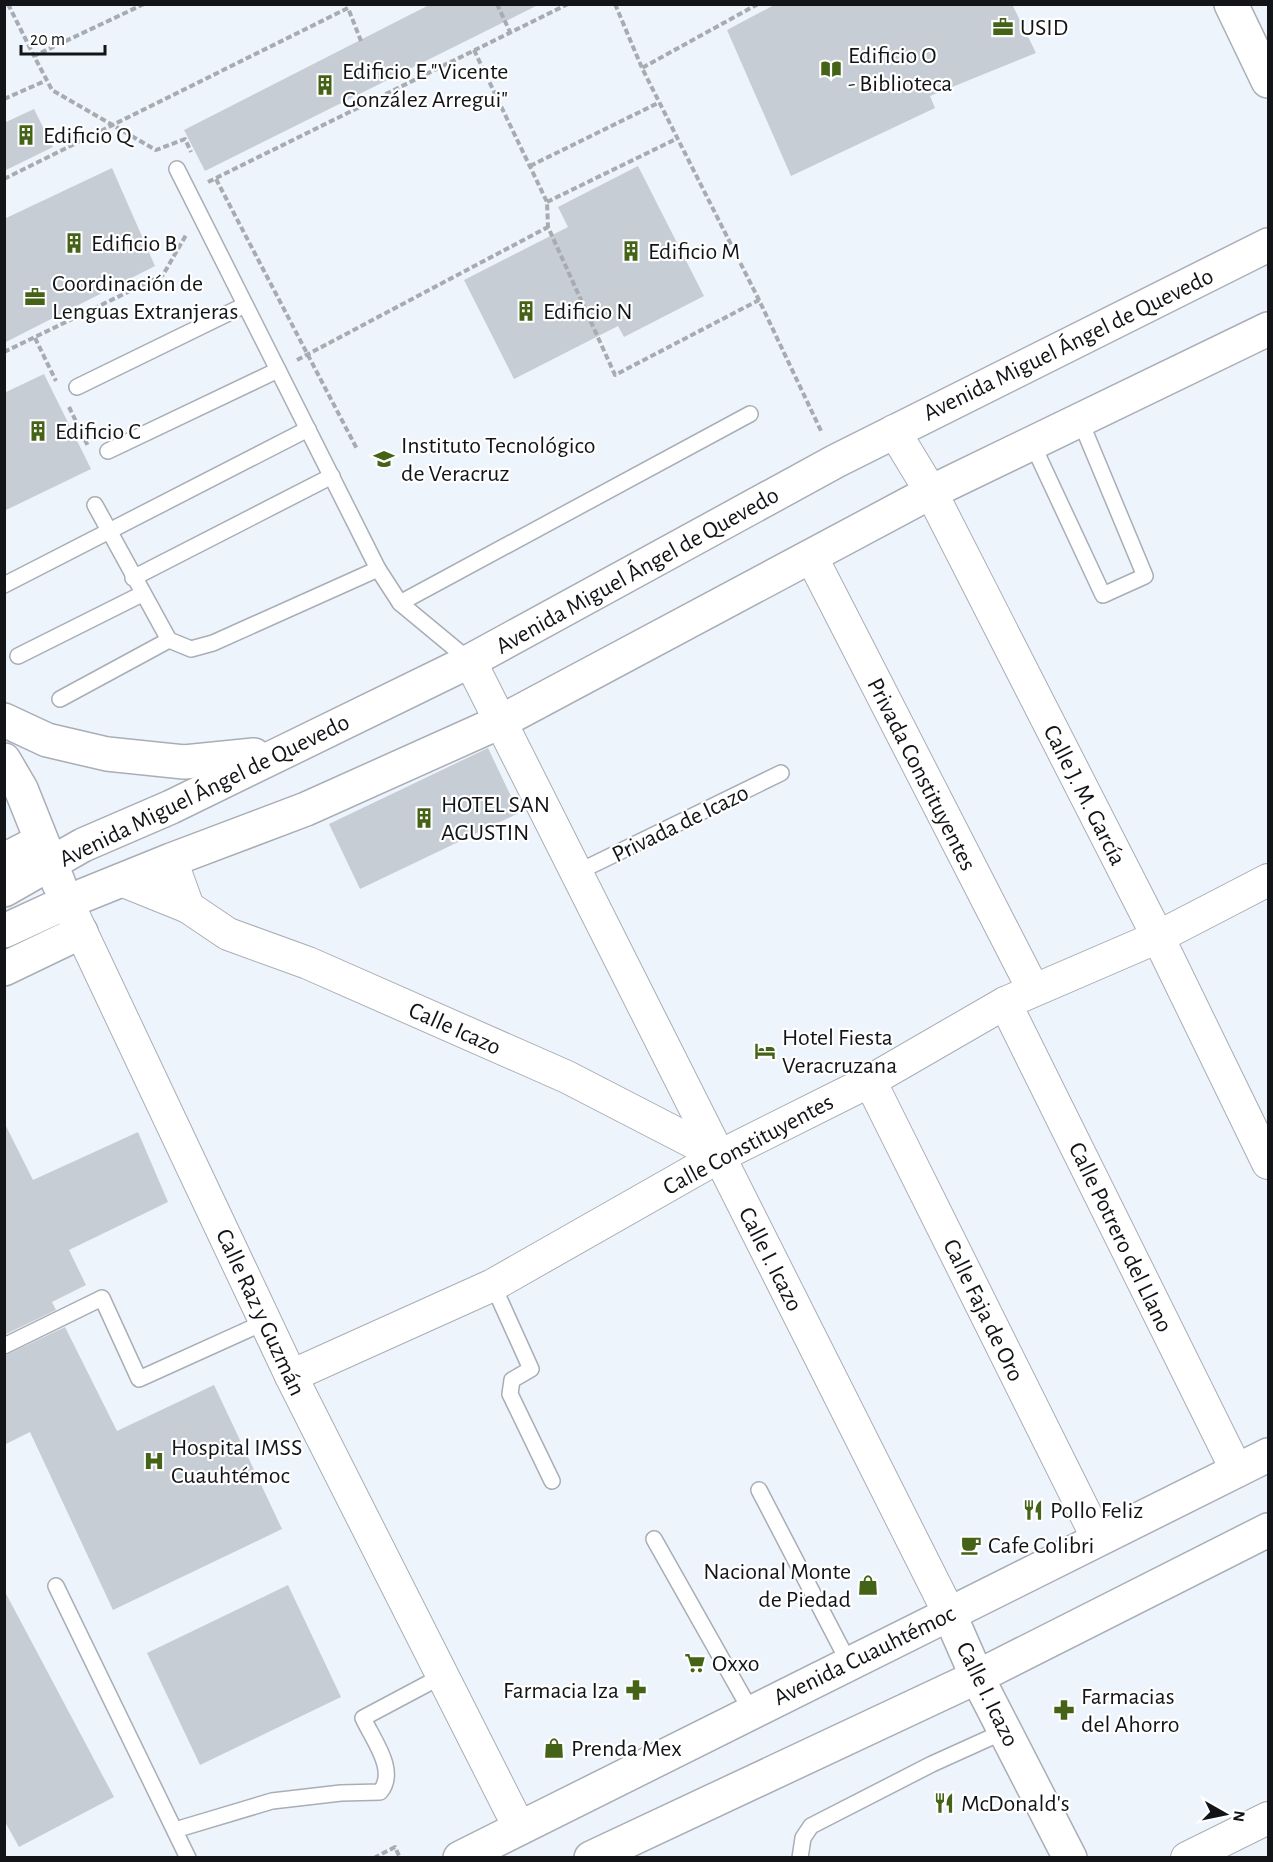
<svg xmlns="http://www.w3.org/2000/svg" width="1273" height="1862" font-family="'Alegreya Sans',sans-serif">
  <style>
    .building { fill: #c7cdd5 }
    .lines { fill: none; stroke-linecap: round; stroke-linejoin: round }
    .lane-casing { stroke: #a9aeb6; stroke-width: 18 }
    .street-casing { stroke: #a9aeb6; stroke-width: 34 }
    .secondary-casing { stroke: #a9aeb6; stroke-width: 36 }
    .path { stroke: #a7abb2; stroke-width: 4; stroke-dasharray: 6 3; stroke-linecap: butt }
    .lane { stroke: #fff; stroke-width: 15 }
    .street { stroke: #fff; stroke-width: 32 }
    .secondary { stroke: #fff; stroke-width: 33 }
    .labels { text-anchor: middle; stroke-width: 4.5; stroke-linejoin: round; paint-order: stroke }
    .poi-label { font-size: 24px; fill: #121417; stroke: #fff; text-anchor: start }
    .street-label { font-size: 24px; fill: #121417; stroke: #fff }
  </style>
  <rect width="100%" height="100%" fill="#eef4fc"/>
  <g class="building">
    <path d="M431,4H540L205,171L184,130Z"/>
    <path d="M776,4H1012L1036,53L930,96L935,108L791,176L727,30Z"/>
    <path d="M34,109L53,147L4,171V123Z"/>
    <path d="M638,166L704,296L624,337L618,326L514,379L464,280L568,227L558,207Z"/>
    <path d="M112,168L155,266L4,343V219Z"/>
    <path d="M44,374L91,469L4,511V393Z"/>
    <path d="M488,748L519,813L360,889L329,824Z"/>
    <path d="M4,1122L33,1180L138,1132L168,1202L69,1250L86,1285L52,1302L56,1310L4,1335Z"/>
    <path d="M65,1327L117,1431L214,1385L282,1529L113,1610L30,1432L4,1445V1356Z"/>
    <path d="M288,1585L341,1697L200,1765L147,1653Z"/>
    <path d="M4,1590L114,1797L19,1847L4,1820Z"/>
  </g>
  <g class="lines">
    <g class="lane-casing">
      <g id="lane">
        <path d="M177,169L378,569L400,603L470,661"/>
        <path d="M77,387L245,305"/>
        <path d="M1032,443L1103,595L1145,576L1080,420"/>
        <path d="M108,451L278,370"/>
        <path d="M95,505L169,640L191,649L213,643L378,569"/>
        <path d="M133,578L332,476"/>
        <path d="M4,585L308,429"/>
        <path d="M400,603L750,414"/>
        <path d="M18,656L142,594"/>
        <path d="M60,699L169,640"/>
        <path d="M578,872L781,773"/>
        <path d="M493,1285L531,1369L512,1380L510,1394L552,1481"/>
        <path d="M4,1346L102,1298L139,1379L265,1322"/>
        <path d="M759,1490L849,1663"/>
        <path d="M654,1539L751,1711"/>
        <path d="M56,1586L188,1858"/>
        <path d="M175,1830L272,1801L341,1793L380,1792C398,1771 373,1740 363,1718L442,1676"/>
        <path d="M800,1858L803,1838L811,1826L932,1764L1005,1731"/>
      </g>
    </g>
    <g class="street-casing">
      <g id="street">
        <path d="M894,431L931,492L1158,937L1268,1163"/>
        <path d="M812,558L1033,989"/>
        <path d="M470,661L949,1613"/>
        <path d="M171,860L188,907L228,934L308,963L567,1077L720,1156"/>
        <path d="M121,880L188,907"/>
        <path d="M70,908L291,1376L519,1827"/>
        <path d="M1005,1003L1237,1471"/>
        <path d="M870,1081L1098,1539"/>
        <path d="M291,1376L493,1285L720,1156L870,1081L1005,1003L1158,937L1268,880"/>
        <path d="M1187,1858L1268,1818"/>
      </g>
    </g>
    <g class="secondary-casing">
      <g id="secondary">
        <path d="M1231,4L1268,81"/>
        <path d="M4,720L47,740L107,754L184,762L254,755"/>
        <path d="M4,760L21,789L59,884"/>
        <path d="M4,860L41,841"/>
        <path d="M4,890L83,845L171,807L470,661L836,461L1268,245"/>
        <path d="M4,931L67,902L171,860L306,809L502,721L931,492L1268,329"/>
        <path d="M4,969L81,932"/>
        <path d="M949,1613L977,1677L1070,1858"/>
        <path d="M460,1858L1268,1455"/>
        <path d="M591,1858L977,1677L1268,1530"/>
      </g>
    </g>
    <g class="path">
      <path d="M8,4L34,56"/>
      <path d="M144,4L34,56L52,90L156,150L185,139L191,152"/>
      <path d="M497,4L510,32"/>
      <path d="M615,4L642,68"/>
      <path d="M758,4L642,68L759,300L822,433"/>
      <path d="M474,50L547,202L548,227L615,375L759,300"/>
      <path d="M4,99L45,81"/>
      <path d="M530,166L658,103"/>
      <path d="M4,179L348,8L361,41"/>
      <path d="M216,179L357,449"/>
      <path d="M208,182L568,4"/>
      <path d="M547,202L676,139"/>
      <path d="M35,338L56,381"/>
      <path d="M4,352L163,275L186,235"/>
      <path d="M297,360L548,227"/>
      <path d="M69,407L88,446"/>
      <path d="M374,1858L395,1847L400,1858"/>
    </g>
    <use href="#lane" class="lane"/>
    <use href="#street" class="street"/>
    <use href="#secondary" class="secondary"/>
  </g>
  <defs>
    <g id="office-bare" transform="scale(1.62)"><path d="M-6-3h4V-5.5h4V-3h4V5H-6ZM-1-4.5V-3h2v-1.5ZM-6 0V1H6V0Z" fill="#456316" stroke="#fff" stroke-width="2.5" paint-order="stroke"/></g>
    <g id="library-bare" transform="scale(1.62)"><path d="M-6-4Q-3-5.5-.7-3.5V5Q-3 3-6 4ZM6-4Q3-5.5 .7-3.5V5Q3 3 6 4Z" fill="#456316" stroke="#fff" stroke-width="2.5" paint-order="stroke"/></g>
    <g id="building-bare" transform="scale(1.62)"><path d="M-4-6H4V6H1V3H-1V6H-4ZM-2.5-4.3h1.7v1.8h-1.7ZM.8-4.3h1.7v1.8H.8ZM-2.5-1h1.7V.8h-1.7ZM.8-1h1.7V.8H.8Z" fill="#456316" stroke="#fff" stroke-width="2.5" paint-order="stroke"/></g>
    <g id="university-bare" transform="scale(1.62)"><path d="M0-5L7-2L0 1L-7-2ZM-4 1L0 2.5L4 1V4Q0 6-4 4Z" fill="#456316" stroke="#fff" stroke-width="2.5" paint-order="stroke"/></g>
    <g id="hotel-bare" transform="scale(1.62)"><path d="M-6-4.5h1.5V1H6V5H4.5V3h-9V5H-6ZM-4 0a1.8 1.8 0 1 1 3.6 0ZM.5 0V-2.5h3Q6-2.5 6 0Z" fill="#456316" stroke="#fff" stroke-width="2.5" paint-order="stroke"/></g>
    <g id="hospital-bare" transform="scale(1.62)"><path d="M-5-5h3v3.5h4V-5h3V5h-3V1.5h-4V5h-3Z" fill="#456316" stroke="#fff" stroke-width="2.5" paint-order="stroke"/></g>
    <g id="restaurant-bare" transform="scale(1.62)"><path d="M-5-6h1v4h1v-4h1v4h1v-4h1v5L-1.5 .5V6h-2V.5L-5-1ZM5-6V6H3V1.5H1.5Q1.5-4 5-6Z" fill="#456316" stroke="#fff" stroke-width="2.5" paint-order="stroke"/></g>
    <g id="cafe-bare" transform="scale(1.62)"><path d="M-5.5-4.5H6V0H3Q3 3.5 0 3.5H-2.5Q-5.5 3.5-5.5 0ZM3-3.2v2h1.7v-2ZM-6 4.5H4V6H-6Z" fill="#456316" stroke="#fff" stroke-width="2.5" paint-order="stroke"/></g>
    <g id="shop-bare" transform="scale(1.62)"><path d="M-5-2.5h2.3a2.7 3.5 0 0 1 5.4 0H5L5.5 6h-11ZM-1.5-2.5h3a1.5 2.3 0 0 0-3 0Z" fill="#456316" stroke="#fff" stroke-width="2.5" paint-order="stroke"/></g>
    <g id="supermarket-bare" transform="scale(1.62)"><path d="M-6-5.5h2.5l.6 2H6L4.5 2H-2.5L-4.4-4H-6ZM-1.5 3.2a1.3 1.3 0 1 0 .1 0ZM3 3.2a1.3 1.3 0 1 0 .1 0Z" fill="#456316" stroke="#fff" stroke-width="2.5" paint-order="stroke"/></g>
    <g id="pharmacy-bare" transform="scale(1.62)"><path d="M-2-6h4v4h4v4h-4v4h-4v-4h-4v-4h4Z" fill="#456316" stroke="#fff" stroke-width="2.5" paint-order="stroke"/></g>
  </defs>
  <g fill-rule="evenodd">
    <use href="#office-bare" x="1003" y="27"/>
    <use href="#library-bare" x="831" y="69"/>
    <use href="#building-bare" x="325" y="85"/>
    <use href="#building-bare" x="26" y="135"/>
    <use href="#building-bare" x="74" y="243"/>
    <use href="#building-bare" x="631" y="251"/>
    <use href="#office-bare" x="35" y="297"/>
    <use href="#building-bare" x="526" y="311"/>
    <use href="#building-bare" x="38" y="431"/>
    <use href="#university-bare" x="384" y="459"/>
    <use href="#building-bare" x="424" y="818"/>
    <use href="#hotel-bare" x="765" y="1051"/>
    <use href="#hospital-bare" x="154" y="1461"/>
    <use href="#restaurant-bare" x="1033" y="1510"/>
    <use href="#cafe-bare" x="971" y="1545"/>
    <use href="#shop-bare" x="868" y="1585"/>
    <use href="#supermarket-bare" x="695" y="1663"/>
    <use href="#pharmacy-bare" x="636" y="1690"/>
    <use href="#pharmacy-bare" x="1064" y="1710"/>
    <use href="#shop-bare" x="554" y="1748"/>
    <use href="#restaurant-bare" x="944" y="1803"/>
  </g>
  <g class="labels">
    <g class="poi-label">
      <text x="1020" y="35">USID</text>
      <text x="848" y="63">Edificio O<tspan x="848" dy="28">- Biblioteca</tspan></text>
      <text x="342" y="79">Edificio E "Vicente<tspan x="342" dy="28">González Arregui"</tspan></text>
      <text x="43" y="143">Edificio Q</text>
      <text x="91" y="251">Edificio B</text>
      <text x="648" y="259">Edificio M</text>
      <text x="52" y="291">Coordinación de<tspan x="52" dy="28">Lenguas Extranjeras</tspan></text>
      <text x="543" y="319">Edificio N</text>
      <text x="55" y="439">Edificio C</text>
      <text x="401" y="453">Instituto Tecnológico<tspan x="401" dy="28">de Veracruz</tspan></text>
      <text x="441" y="812">HOTEL SAN<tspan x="441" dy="28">AGUSTIN</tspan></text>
      <text x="782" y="1045">Hotel Fiesta<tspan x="782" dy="28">Veracruzana</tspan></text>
      <text x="171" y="1455">Hospital IMSS<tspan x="171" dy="28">Cuauhtémoc</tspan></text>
      <text x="1050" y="1518">Pollo Feliz</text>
      <text x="988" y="1553">Cafe Colibri</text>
      <text x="851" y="1579" text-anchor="end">Nacional Monte<tspan x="851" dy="28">de Piedad</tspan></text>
      <text x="712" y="1671">Oxxo</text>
      <text x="619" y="1698" text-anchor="end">Farmacia Iza</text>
      <text x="1081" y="1704">Farmacias<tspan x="1081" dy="28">del Ahorro</tspan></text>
      <text x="571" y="1756">Prenda Mex</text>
      <text x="961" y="1811">McDonald's</text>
    </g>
    <g class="street-label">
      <text transform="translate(1068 344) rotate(-26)" y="8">Avenida Miguel Ángel de Quevedo</text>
      <text transform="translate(637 570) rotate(-29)" y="8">Avenida Miguel Ángel de Quevedo</text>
      <text transform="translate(922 774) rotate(63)" y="8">Privada Constituyentes</text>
      <text transform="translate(204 790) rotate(-26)" y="8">Avenida Miguel Ángel de Quevedo</text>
      <text transform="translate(1085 795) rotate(63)" y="8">Calle J. M. García</text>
      <text transform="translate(680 823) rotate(-26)" y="8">Privada de Icazo</text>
      <text transform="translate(455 1028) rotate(24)" y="8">Calle Icazo</text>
      <text transform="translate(748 1144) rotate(-28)" y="8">Calle Constituyentes</text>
      <text transform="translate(1121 1237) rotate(64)" y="8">Calle Potrero del Llano</text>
      <text transform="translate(771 1259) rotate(63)" y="8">Calle I. Icazo</text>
      <text transform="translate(984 1310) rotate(64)" y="8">Calle Faja de Oro</text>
      <text transform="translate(261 1312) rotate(65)" y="8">Calle Raz y Guzmán</text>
      <text transform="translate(864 1655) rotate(-26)" y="8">Avenida Cuauhtémoc</text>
      <text transform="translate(988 1694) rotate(64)" y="8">Calle I. Icazo</text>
    </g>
  </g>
  <rect width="1273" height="1862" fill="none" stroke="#121417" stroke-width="12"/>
  <g transform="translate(1225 1814) rotate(99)" stroke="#ffffff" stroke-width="4.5" paint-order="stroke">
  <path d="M0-4.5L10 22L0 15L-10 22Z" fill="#121417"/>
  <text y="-9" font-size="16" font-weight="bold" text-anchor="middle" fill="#121417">N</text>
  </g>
  <path d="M21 45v9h84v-9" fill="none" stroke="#121417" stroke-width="3"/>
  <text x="30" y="45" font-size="18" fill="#121417" stroke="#ffffff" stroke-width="4.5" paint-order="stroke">20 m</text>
</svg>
